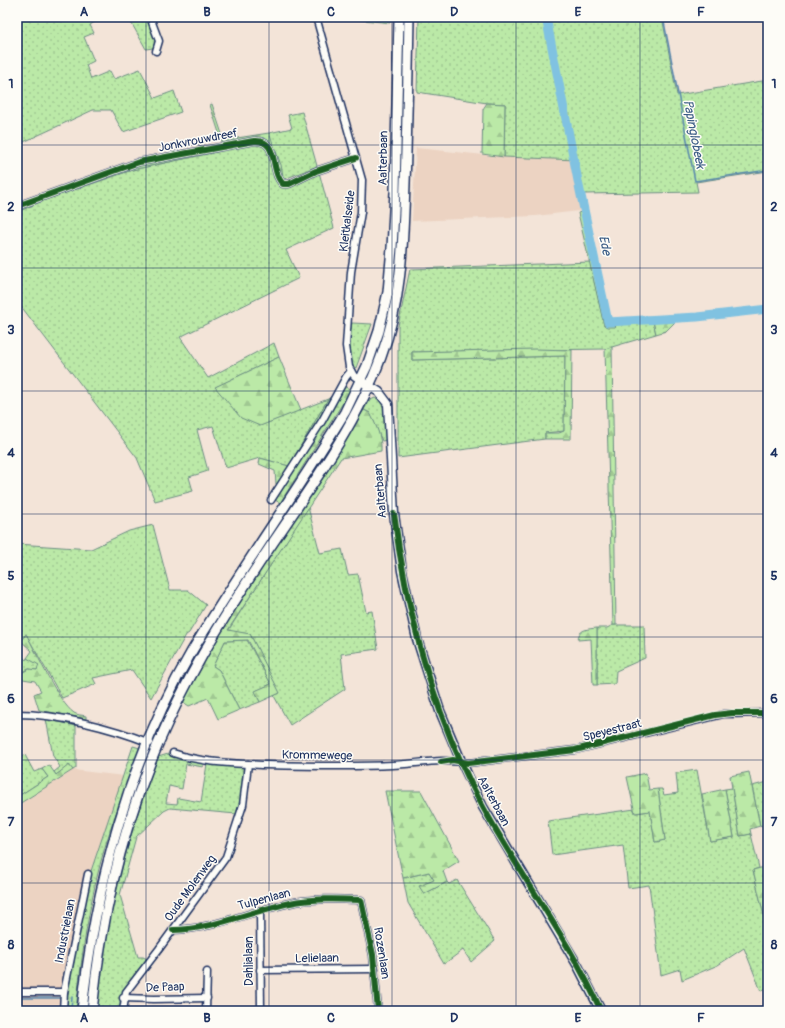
<svg xmlns="http://www.w3.org/2000/svg" width="785" height="1028" font-family="Pangolin,sans-serif">
  <style>
    .built { fill: #ecd3c2 }
    .grass { fill: url(#grass-dots); stroke: #6b8c82 }
    .forest { fill: url(#forest-firs); stroke: #6b8c82 }
    .lines { fill: none; stroke-linecap: round; stroke-linejoin: round }
    .stream { stroke: #5887ad; stroke-width: 1.5 }
    .river { stroke: #80c2e1; stroke-width: 9 }
    .minor-casing { stroke: #1b2f5e; stroke-width: 9 }
    .major-casing { stroke: #1b2f5e; stroke-width: 11 }
    .highway-casing { stroke: #1b2f5e; stroke-width: 12 }
    .minor { stroke: #fdfcf7; stroke-width: 6 }
    .major { stroke: #fdfcf7; stroke-width: 8 }
    .highway { stroke: #fdfcf7; stroke-width: 9 }
    .cycleway-casing { stroke: #fdfcf7; stroke-width: 8 }
    .cycleway { stroke: #1b5e20; stroke-width: 6 }
    .grid { fill: none; stroke: #1b2f5e; stroke-width: 1; stroke-opacity: 0.55 }
    .labels { text-anchor: middle; stroke-width: 3; stroke-linejoin: round; paint-order: stroke }
    .street-label { font-size: 12px; fill: #1b2f5e; stroke: #fdfcf7 }
    .water-label { font-size: 13px; font-style: italic; fill: #395b85; stroke: #fdfcf7 }
    .neatline { fill: none; stroke: #1b2f5e; stroke-width: 1.5 }
    .grid-label { font-size: 13px; text-anchor: middle; font-weight: bold; fill: #1b2f5e }
  </style>
  <defs>
    <pattern id="grass-dots" width="8" height="8" patternUnits="userSpaceOnUse"><rect width="8" height="8" fill="#bbe9a7"/><path d="M2 2h.1M6 6h.1" fill="none" stroke="#a0c892" stroke-width="1.8" stroke-linecap="round"/></pattern>
    <pattern id="forest-firs" width="22" height="20" patternUnits="userSpaceOnUse"><rect width="22" height="20" fill="#bbe9a7"/><path d="M5 1l3.5 6h-7zM16 11l3.5 6h-7z" fill="#a0c892"/></pattern>
  </defs>
  <rect width="100%" height="100%" fill="#f3e4d8"/>
  <filter id="ink" filterUnits="userSpaceOnUse"><feTurbulence type="fractalNoise" baseFrequency=".025" numOctaves="2"/><feDisplacementMap in="SourceGraphic" scale="8" xChannelSelector="R" yChannelSelector="G"/><feConvolveMatrix kernelMatrix="1 2 1 2 8 2 1 2 1" color-interpolation-filters="sRGB"/></filter>
  <g filter="url(#ink)">
    <g class="built">
      <path d="M416,148L504,157L578,160L587,210L536,216L412,221Z"/>
      <path d="M73,770L124,776L91,871L68,989L67,1011H17V797L20,804Z"/>
    </g>
    <g class="grass">
      <path d="M17,17H102L90,25L94,33L84,37L94,61L86,65L91,79L110,71L114,79L140,69L155,98L174,91L181,112L123,132L111,110H93L17,145Z"/>
      <path d="M128,17H147L156,39L153,48L146,49Z"/>
      <path d="M419,17H662L677,95L768,80V171L696,182L698,192L584,194L577,160L504,157L505,104L487,103L417,92Z"/>
      <path d="M302,112L317,166L282,180L269,133L292,128L288,115Z"/>
      <path d="M255,142L266,146L277,181L282,187H287L319,172L334,228L286,250L299,278L180,337L208,378L274,343L279,357L216,387L259,426L328,399L289,466L260,458L226,468L213,426L197,430L208,471L189,477L193,491L155,501L137,458L17,301V212L47,199L132,170L220,151L221,147Z"/>
      <path d="M590,262L604,325L653,321L656,334L605,349L412,352V360L565,356L564,431L545,433V439L398,458V326L410,269Z"/>
      <path d="M352,323L372,324L356,368C344,362 350,333 352,323Z"/>
      <path d="M375,398C390,403 386,428 387,440L382,441L370,413L364,410L368,401Z"/>
      <path d="M308,507L320,553L342,549L348,575L358,574L366,612L372,611L378,649L341,654L345,689L290,725L274,696L279,693L250,634L228,631Z"/>
      <path d="M153,525L170,590H188L206,605L189,633L186,635L151,698L132,670L93,678L96,684L62,698L26,634L17,647V544L91,549L129,531Z"/>
      <path d="M613,625H644L645,658L616,671L615,684L597,685V628H607Z"/>
      <path d="M247,640L271,684L256,691L260,702L239,710L219,670L213,666L225,641Z"/>
      <path d="M17,652L26,660L27,658L39,664L37,670L29,669L17,675Z"/>
      <path d="M46,719L76,726V768L73,770L69,766L56,775L54,772L60,767L53,756Z"/>
      <path d="M133,746L140,748C124,792 106,836 96,881C86,924 80,968 76,1011H67L68,989L91,871Z"/>
      <path d="M168,754L203,762V767L186,764L182,789L169,786L166,803L177,804L178,798L201,802L207,764L243,766L245,770L240,801L236,814L170,808L164,811L136,837L120,895L138,957H143L150,960L120,996V1011H97C105,923 126,839 158,757Z"/>
      <path d="M25,755L34,772L42,769L48,777L17,797V756Z"/>
      <path d="M697,770L710,841L734,837L725,789L732,788L740,836L751,834L759,868L753,870L768,932V987L761,991L744,948L718,965L682,980L680,969L661,975L649,885L628,888L623,845L552,855L548,821L635,809L636,813L650,811L655,842L665,840L658,789H662L664,795L678,793L676,773Z"/>
      <path d="M768,782V824L760,826L752,786Z"/>
      <path d="M429,872L434,880L424,894L447,882L449,884L457,880L495,941L471,962L463,950L444,964L408,903L403,878Z"/>
    </g>
    <g class="forest">
      <path d="M355,17H390V23L355,19Z"/>
      <path d="M487,103L505,104L504,157L482,154L483,109Z"/>
      <path d="M212,104L224,140L269,133L281,165L283,176H280L267,140C253,133 237,146 222,142L210,105Z"/>
      <path d="M221,147V151L132,170L47,199L17,212V208L128,167Z"/>
      <path d="M587,210L610,320L653,316L654,321L678,319L666,331L656,334L653,321L619,323L615,327H607L604,325L578,213Z"/>
      <path d="M612,347L616,625H613L605,349Z"/>
      <path d="M535,349L572,350L571,439H545V433H559L564,431L565,356L412,360V352Z"/>
      <path d="M279,357L301,410L260,426L241,418L215,387Z"/>
      <path d="M344,386L351,390L280,503L275,500L282,487L276,484L275,471L259,464L260,458L289,466L328,399Z"/>
      <path d="M364,410L370,413C376,425 382,437 381,451L341,458L228,630L250,634L280,693L260,702L255,691L271,684L248,640L225,641L213,666L219,670L239,710L218,719L208,698L189,706L183,702L219,635Z"/>
      <path d="M597,628V685H593L591,639L578,640C578,629 588,629 597,628Z"/>
      <path d="M26,634C37,653 58,702 74,713C77,715 82,715 86,716V719L39,710L34,694L41,691L35,681L17,678V675L29,669L37,670L39,665L27,658L32,651L21,641Z"/>
      <path d="M49,765L56,775L69,765L73,770L19,804L17,797L48,777L42,769Z"/>
      <path d="M749,772L760,826L750,829L751,834L740,836L730,776Z"/>
      <path d="M646,773L649,790L658,789L665,840L655,842L650,811L635,813L627,777Z"/>
      <path d="M725,789L734,837L710,841L702,794Z"/>
      <path d="M385,791H421L459,861L443,871L447,882L424,894L419,886L434,880L429,872L403,878Z"/>
      <path d="M768,866V932L753,870Z"/>
    </g>
    <g class="lines">
      <g class="stream">
        <path d="M663,17L695,181L768,170"/>
        <path d="M17,998H59"/>
        <path d="M71,1011L72,997"/>
      </g>
      <path class="river" d="M546,17L579,186L608,322L697,317L768,309"/>
      <g class="minor-casing">
        <g id="minor">
          <path d="M150,17L159,41L156,51"/>
          <path d="M316,17L362,180L361,212L351,272L346,346L349,367L354,376L361,381"/>
          <path d="M17,206L139,162L254,141C280,139 269,171 283,184H289L316,171L356,158"/>
          <path d="M271,500L322,421L346,377L351,371"/>
          <path d="M17,714C58,714 112,728 150,743"/>
          <path d="M173,753C202,763 233,763 264,765C307,766 349,767 392,765C417,764 444,758 468,763L575,750L724,714L768,713"/>
          <path d="M260,911L261,1011"/>
          <path d="M173,930C214,929 251,911 290,903C313,898 338,899 361,900L373,955L378,1011"/>
          <path d="M260,970L375,969"/>
          <path d="M17,992H64"/>
          <path d="M123,998L154,999L207,998"/>
          <path d="M63,1011L64,992L88,874"/>
          <path d="M123,1011L126,992L159,949L226,857L243,805L248,764"/>
          <path d="M206,1011L207,972"/>
        </g>
      </g>
      <g class="major-casing">
        <path id="major" d="M361,381L379,392L388,404L394,514L402,571L417,639L440,711L461,761L483,807L578,966L601,1011"/>
      </g>
      <g class="highway-casing">
        <g id="highway">
          <path d="M82,1011C94,889 130,757 192,651C240,570 296,493 345,412L367,366L379,331L388,292L392,248L395,192L399,17"/>
          <path d="M92,1011C100,928 118,844 149,766C174,702 209,640 247,582C292,511 352,437 381,357C402,301 403,242 405,183C407,128 408,72 409,17"/>
        </g>
      </g>
      <use href="#minor" class="minor"/>
      <use href="#major" class="major"/>
      <use href="#highway" class="highway"/>
      <g class="cycleway-casing">
        <g id="cycleway">
          <path d="M17,206L139,162L254,141C280,139 269,171 283,184H289L316,171L356,158"/>
          <path d="M394,514C407,616 434,716 483,807C520,875 570,941 601,1011"/>
          <path d="M441,762L453,760L468,763L575,750L715,715L732,713H768"/>
          <path d="M173,930C214,929 251,911 290,903C313,898 338,899 361,900L373,955L378,1011"/>
        </g>
      </g>
      <use href="#cycleway" class="cycleway"/>
    </g>
  </g>
  <path class="grid" d="M146,17V1011M269,17V1011M392,17V1011M516,17V1011M640,17V1011M17,145H768M17,268H768M17,391H768M17,514H768M17,637H768M17,760H768M17,883H768"/>
  <g class="labels">
    <g class="street-label">
      <text transform="translate(198 140) rotate(-11)" y="4">Jonkvrouwdreef</text>
      <text transform="translate(383 158) rotate(-89)" y="4">Aalterbaan</text>
      <text transform="translate(347 221) rotate(-83)" y="4">Kleitkalseide</text>
      <text transform="translate(380 491) rotate(-95)" y="4">Aalterbaan</text>
      <text transform="translate(612 730) rotate(-14)" y="4">Speyestraat</text>
      <text transform="translate(317 755) rotate(1)" y="4">Krommewege</text>
      <text transform="translate(494 801) rotate(62)" y="4">Aalterbaan</text>
      <text transform="translate(190 888) rotate(-54)" y="4">Oude Molenweg</text>
      <text transform="translate(264 899) rotate(-15)" y="4">Tulpenlaan</text>
      <text transform="translate(65 931) rotate(-79)" y="4">Industrielaan</text>
      <text transform="translate(382 953) rotate(81)" y="4">Rozenlaan</text>
      <text transform="translate(317 958) rotate(-1)" y="4">Lelielaan</text>
      <text transform="translate(249 961) rotate(-90)" y="4">Dahlialaan</text>
      <text transform="translate(165 987) rotate(-2)" y="4">De Paap</text>
    </g>
    <g class="water-label">
      <text transform="translate(695 134) rotate(79)" y="5">Papinglobeek</text>
      <text transform="translate(606 245) rotate(78)" y="5">Ede</text>
    </g>
  </g>
  <rect width="785" height="1028" fill="none" stroke="#fdfcf7" stroke-width="44"/>
  <rect x="22" y="22" width="741" height="984" class="neatline"/>
  <g class="grid-label">
    <text x="84" y="16">A</text>
    <text x="207" y="16">B</text>
    <text x="331" y="16">C</text>
    <text x="454" y="16">D</text>
    <text x="578" y="16">E</text>
    <text x="701" y="16">F</text>
    <text x="11" y="88">1</text>
    <text x="774" y="88">1</text>
    <text x="11" y="211">2</text>
    <text x="774" y="211">2</text>
    <text x="11" y="334">3</text>
    <text x="774" y="334">3</text>
    <text x="11" y="457">4</text>
    <text x="774" y="457">4</text>
    <text x="11" y="580">5</text>
    <text x="774" y="580">5</text>
    <text x="11" y="703">6</text>
    <text x="774" y="703">6</text>
    <text x="11" y="826">7</text>
    <text x="774" y="826">7</text>
    <text x="11" y="949">8</text>
    <text x="774" y="949">8</text>
    <text x="84" y="1022">A</text>
    <text x="207" y="1022">B</text>
    <text x="331" y="1022">C</text>
    <text x="454" y="1022">D</text>
    <text x="578" y="1022">E</text>
    <text x="701" y="1022">F</text>
  </g>
</svg>
